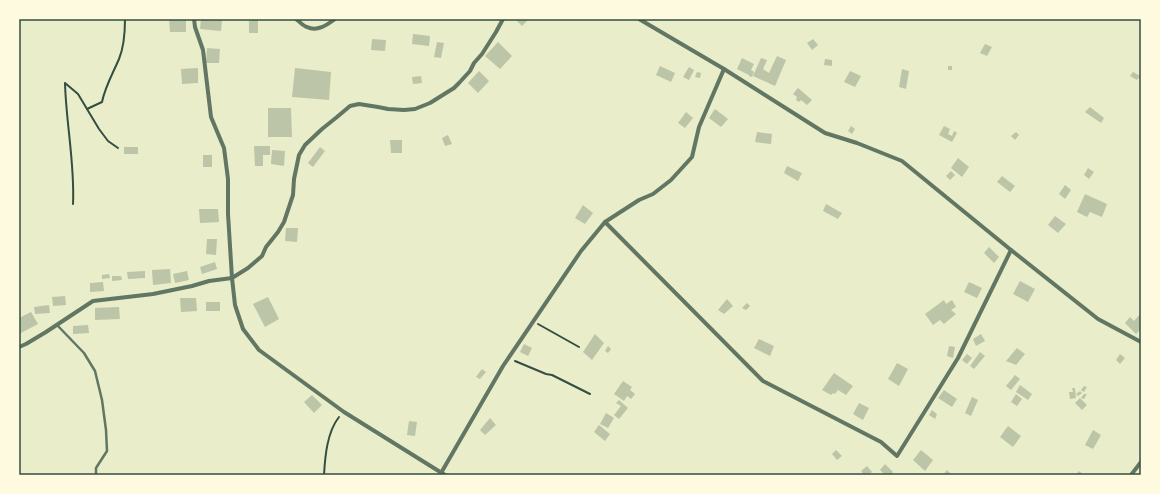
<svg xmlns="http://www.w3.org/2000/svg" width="1160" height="494" font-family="Signika,sans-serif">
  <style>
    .building { fill: #bcc5a7 }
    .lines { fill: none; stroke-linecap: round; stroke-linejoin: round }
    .path { stroke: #344e41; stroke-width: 2 }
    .service { stroke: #617663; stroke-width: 2.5 }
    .minor { stroke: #617663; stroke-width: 4 }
    .neatline { fill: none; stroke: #344e41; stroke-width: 1.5 }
  </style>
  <rect width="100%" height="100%" fill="#e9edc9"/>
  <g class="building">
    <path d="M169,19H186V32H170Z"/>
    <path d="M201,19H222L221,31L200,29Z"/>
    <rect x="249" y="19" width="9" height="14"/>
    <path d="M515,19H529L522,26Z"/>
    <path d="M413,34L430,36L429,46L412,44Z"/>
    <path d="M372,39L386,40L385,51L371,50Z"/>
    <path d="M813,39L818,45L812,50L807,43Z"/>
    <path d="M437,42L444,43L441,58L434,57Z"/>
    <path d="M498,42L512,56L500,69L485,56Z"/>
    <path d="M985,44L992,47L987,56L980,53Z"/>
    <path d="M207,48L220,49L219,63H206Z"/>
    <path d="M777,56L786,60L775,86L753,76L761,58L767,60L763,69L769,73Z"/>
    <path d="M742,58L754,64L751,70L754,72L752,77L749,76V75L737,69Z"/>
    <path d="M825,59L832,60V66L824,65Z"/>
    <path d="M660,66L675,73L671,82L656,75Z"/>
    <rect x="948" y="66" width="4" height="4"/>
    <path d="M689,67L694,70L689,80L683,77Z"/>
    <path d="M198,68V83L182,84L181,69Z"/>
    <path d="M295,68L331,72L329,100L292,97Z"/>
    <path d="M902,69L909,71L906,89L899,87Z"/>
    <path d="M479,71L489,81L478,93L468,83Z"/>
    <path d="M850,71L861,76L855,87L844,82Z"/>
    <path d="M697,72L701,73L700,78L695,77Z"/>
    <path d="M1133,72L1140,76L1137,80L1130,76Z"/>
    <path d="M421,76L422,83L413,84L412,77Z"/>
    <path d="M798,88L812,100L807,105L801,100L799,102L796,100L797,97L793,94Z"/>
    <path d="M1090,107L1104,118L1101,123L1085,112Z"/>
    <path d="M268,108H291L292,137H268Z"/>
    <path d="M715,109L728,119L721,127L709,118Z"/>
    <path d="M686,112L693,118L685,128L678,123Z"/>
    <path d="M851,126L855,129L852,134L848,131Z"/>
    <path d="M944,126L950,129L948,134L952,136L954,131L957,133L952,142L939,135Z"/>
    <path d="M757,132L772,134L771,144L755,142Z"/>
    <path d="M1016,132L1019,135L1015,140L1011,136Z"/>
    <path d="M448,135L452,144L445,146L442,138Z"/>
    <path d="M390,140H402V153H391Z"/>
    <path d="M254,146H270V155H263V166H255Z"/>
    <rect x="124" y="147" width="14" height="7"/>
    <path d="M320,147L325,151L313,167L308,163Z"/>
    <path d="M272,150L285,151L284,166L271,164Z"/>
    <rect x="203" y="155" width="9" height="12"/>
    <path d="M958,158L969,167L962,177L951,168Z"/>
    <path d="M787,166L802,173L798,181L784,173Z"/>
    <path d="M1088,168L1094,172L1089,179L1084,175Z"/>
    <path d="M951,171L955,175L950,180L946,176Z"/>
    <path d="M1002,176L1015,186L1010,192L997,182Z"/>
    <path d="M1065,185L1071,190L1065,199L1059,194Z"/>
    <path d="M1085,194L1107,204L1102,217L1090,212L1087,217L1077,212Z"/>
    <path d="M826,204L842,213L838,219L823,211Z"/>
    <path d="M583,205L593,213L585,224L575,218Z"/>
    <path d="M199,209H218L219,222L200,223Z"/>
    <path d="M1055,216L1066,224L1058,233L1048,225Z"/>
    <path d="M286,228H298L297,242L285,241Z"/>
    <path d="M207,239H217L216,255L206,254Z"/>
    <path d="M989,247L999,257L994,263L984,253Z"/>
    <path d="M215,262L217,269L202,274L200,267Z"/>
    <path d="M170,269L171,283L153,285L152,270Z"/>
    <path d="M145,271V278L128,279L127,272Z"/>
    <path d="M187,271L189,280L175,283L173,274Z"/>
    <path d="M109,274L110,278L102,279V275Z"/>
    <path d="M112,276H121L122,280L112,281Z"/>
    <path d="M1020,281L1035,289L1028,302L1013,294Z"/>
    <path d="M103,282L104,291L90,292V283Z"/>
    <path d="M969,282L982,288L977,298L964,292Z"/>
    <path d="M65,296L66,305L53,306L52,297Z"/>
    <path d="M268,297L279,319L265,327L253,304Z"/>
    <path d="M180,298H196L197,311L181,312Z"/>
    <path d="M727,299L733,306L724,314L718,310Z"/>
    <path d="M944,300L946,304L952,300L956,307L951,310L956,314L944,324L940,320L933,325L925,314Z"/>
    <rect x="206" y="302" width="14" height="9"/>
    <path d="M747,303L750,306L746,310L742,308Z"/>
    <path d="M49,305L50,313L35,314L34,307Z"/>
    <path d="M119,307L120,319L95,320V308Z"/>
    <path d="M31,312L38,324L19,334V318Z"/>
    <path d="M1140,314L1141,315V329L1136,334L1125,323L1130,317L1134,321Z"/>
    <path d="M88,325L89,333L73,334V326Z"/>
    <path d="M595,334L604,343L592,360L583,352Z"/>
    <path d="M981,334L985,341L976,346L973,339Z"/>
    <path d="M759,339L774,346L770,356L754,348Z"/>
    <path d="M524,344L532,348L528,356L520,352Z"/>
    <path d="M608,346L611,349L608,353L605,351Z"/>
    <path d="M949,346L955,347L953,358L947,356Z"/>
    <path d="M1017,348L1025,354L1016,365L1006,361Z"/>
    <path d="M980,352L985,356L974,369L970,366Z"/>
    <path d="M967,354L972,358L967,364L962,360Z"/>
    <path d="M1120,354L1125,358L1120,364L1116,360Z"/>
    <path d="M897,363L908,369L899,386L888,379Z"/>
    <path d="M482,369L486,372L480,379L476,377Z"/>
    <path d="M834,373L853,386L846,395L838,390L835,394L833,393L831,395L822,390Z"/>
    <path d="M1015,375L1020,379L1011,390L1006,386Z"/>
    <path d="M623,381L632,387L630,390L635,394L631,399L627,396L624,401L614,394Z"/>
    <path d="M1020,385L1032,394L1028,400L1016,392Z"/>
    <path d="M1084,386L1087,387L1084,392L1081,390Z"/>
    <path d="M1072,388H1075L1076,398L1070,399L1069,392H1073Z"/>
    <path d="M944,390L957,399L952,407L938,398Z"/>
    <path d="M1080,391L1082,393L1078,396L1076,394Z"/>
    <path d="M1016,394L1022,399L1017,406L1011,402Z"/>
    <path d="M1084,394H1087L1084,399L1081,398Z"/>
    <path d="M312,395L322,405L314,413L304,402Z"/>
    <path d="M972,397L978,400L971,416L965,413Z"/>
    <path d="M1080,398L1087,405L1082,410L1075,403Z"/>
    <path d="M619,400L628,408L619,419L614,415L621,406L616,403Z"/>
    <path d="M859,403L869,408L863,420L853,414Z"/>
    <path d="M932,410L937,414L935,419L929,415Z"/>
    <path d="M606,413L614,418L608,428L600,424Z"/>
    <path d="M490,418L496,425L485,435L480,430Z"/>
    <path d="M409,421L417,422L415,436L407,435Z"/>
    <path d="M599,425L610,434L605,441L594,432Z"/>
    <path d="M1008,426L1021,436L1013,447L1000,437Z"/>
    <path d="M1093,430L1101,435L1093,449L1085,445Z"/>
    <path d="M836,450L842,456L837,460L832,454Z"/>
    <path d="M921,450L933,460L925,471L913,460Z"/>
    <path d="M885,464L893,472L890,475H885L880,470Z"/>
    <path d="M867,466L872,472L868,475H864L861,471Z"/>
    <path d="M947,470L951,474L950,475H943Z"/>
    <path d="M1079,471L1084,475H1076Z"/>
  </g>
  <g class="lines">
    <g class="path">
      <path d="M87,109L99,129L108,141L118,148"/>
      <path d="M73,204C75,164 66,123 65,83L78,94L87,109L102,102C105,87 113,73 119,59C124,47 125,32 125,19"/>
      <path d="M538,324L579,347"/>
      <path d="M515,361L546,374L552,375L590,394"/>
      <path d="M324,475C325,457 327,432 339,417"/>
    </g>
    <path class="service" d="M57,325L84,353L95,371L102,400L106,430L107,451L96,468V475"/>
    <g class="minor">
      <path d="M194,19L195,27L203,50L211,117L224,148L228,179V214L232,278L235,305L243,329L259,350L344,412L445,475"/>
      <path d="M296,19C300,22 303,26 307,27C317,32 327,25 335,19"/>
      <path d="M639,19L724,69L825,133L857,143L902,161L1011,250L1098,319L1141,342"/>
      <path d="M605,222L763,381L881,442L897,456L958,358L1011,250"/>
      <path d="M19,347L26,344L46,332L93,301L153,294L192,286L209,281L232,278L248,268L262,256L266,247L278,232L284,222L293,195L294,179L299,155L305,145L322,129L337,117L350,106L359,104L378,107L388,109L404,110L415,109L430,103L454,88L459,83L470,71L474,63L482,54L496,32L503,19"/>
      <path d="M441,473L503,366L581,251L605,222L639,200L653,194L671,180L692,157L699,127L724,69"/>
      <path d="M1131,475L1141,462"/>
    </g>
  </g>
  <rect width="1160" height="494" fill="none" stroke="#fefae0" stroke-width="40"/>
  <rect x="20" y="20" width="1120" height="454" class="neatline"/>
</svg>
